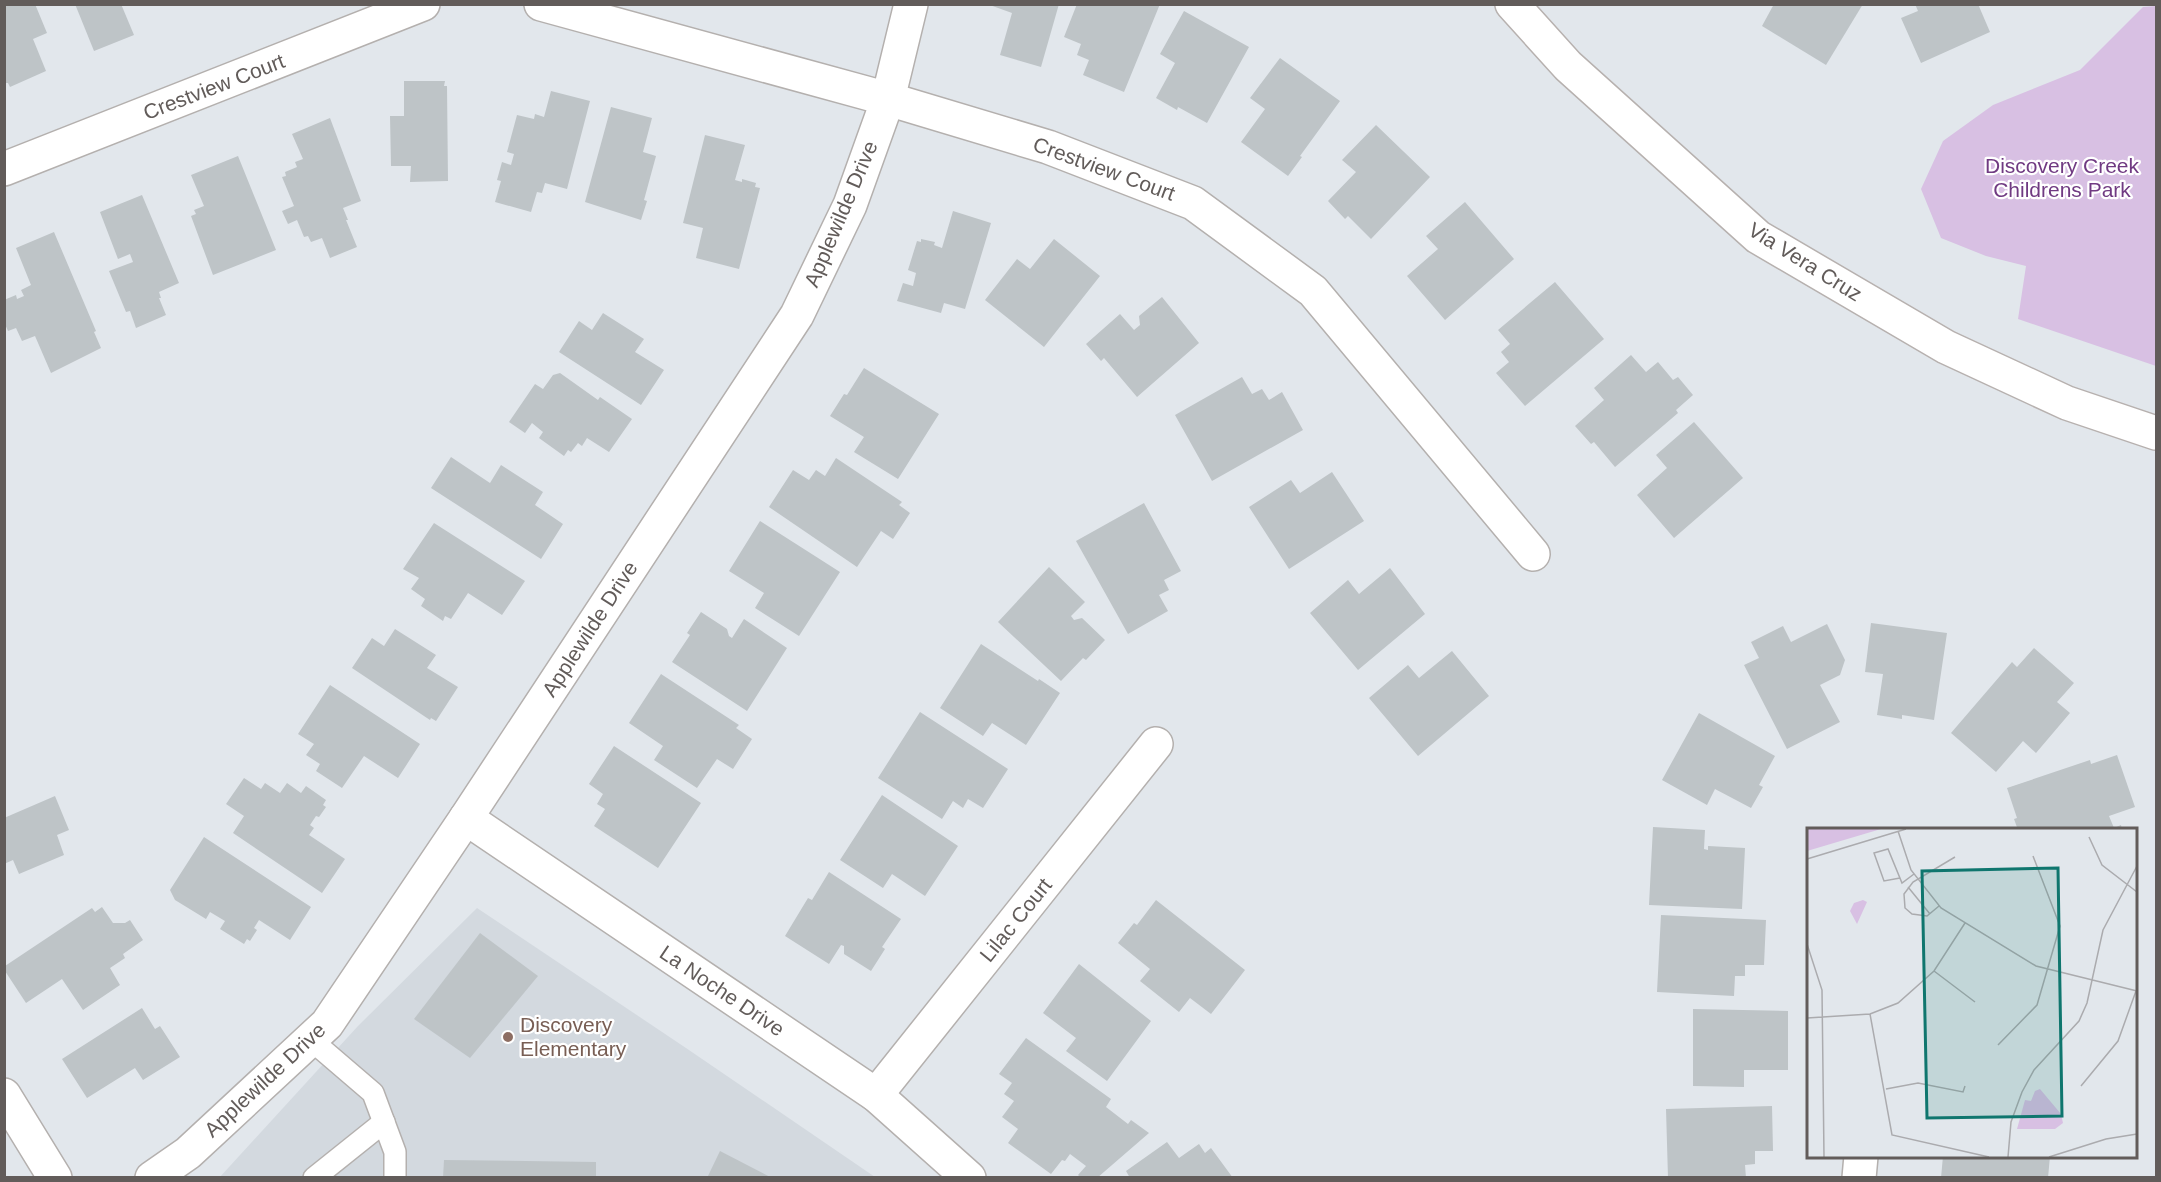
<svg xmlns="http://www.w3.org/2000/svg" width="2161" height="1182" font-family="Helvetica,sans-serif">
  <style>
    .education { fill: #d3d9df }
    .green { fill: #d8c0e3 }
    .building { fill: #bec4c7 }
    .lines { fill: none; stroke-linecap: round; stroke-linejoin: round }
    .lane-casing { stroke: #b4b0ae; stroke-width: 24 }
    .street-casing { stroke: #b4b0ae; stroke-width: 36 }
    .secondary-casing { stroke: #b7b1af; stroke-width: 36 }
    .lane { stroke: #fff; stroke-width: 21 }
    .street { stroke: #fff; stroke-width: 33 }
    .secondary { stroke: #fff; stroke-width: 33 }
    .education-dot { fill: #8d6e63; stroke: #fff; stroke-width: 2 }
    .labels { text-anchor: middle; stroke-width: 4.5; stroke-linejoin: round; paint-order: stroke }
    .street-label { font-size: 21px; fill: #625c5a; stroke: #fff }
    .park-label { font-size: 21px; fill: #703a82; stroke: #fff }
    .education-label { font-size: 21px; fill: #785e54; stroke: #fff; text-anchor: start }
    .inset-road { fill: none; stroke: #ababae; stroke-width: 1.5 }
    .view { fill: #0f766e; fill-opacity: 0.15; stroke: #0f766e; stroke-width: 3 }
    .inset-edge { fill: none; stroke: #625c5a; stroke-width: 3 }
  </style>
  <rect width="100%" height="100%" fill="#e2e7ec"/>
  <path class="education" d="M477,908L686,1048L875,1177L219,1178L358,1026Z"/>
  <path class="green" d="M2156,6V366L2018,319L2026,266L1986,256L1941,238L1921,189L1943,141L1993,105L2080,70L2143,7Z"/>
  <g class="building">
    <path d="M4,4H35L47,33L33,39L46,71L10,87L8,83H4Z"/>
    <path d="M75,4H121L134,35L94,51Z"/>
    <path d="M1059,4L1041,67L1000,55L1012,13L987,4Z"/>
    <path d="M1077,4H1160L1124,92L1083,75L1089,60L1077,55L1081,44L1064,37Z"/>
    <path d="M1774,4H1863L1826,65L1762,26Z"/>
    <path d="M1915,4H1978L1990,32L1921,63L1901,18L1918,11Z"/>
    <path d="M1184,11L1249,47L1207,123L1178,107L1177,110L1156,98L1175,63L1160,54Z"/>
    <path d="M1280,58L1340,101L1300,156L1302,157L1288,176L1241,142L1265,109L1250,98Z"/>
    <path d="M404,81H445L444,86H447L448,181L410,182L411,166H391L390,116H404Z"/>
    <path d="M551,91L590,101L567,189L545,183L542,193L537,192L531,212L495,202L501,181L497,180L502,162L511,165L514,154L507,152L517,115L534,119L535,114L544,117Z"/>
    <path d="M611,107L652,118L643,152L656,156L644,200L647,201L641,220L585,202Z"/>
    <path d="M330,118L361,201L343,208L348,220H346L357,247L330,258L322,238L311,242L308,236L304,237L297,220L288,224L282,211L294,206L282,177L286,176L285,172L297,167L295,162L303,159L292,134Z"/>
    <path d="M1376,125L1430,177L1371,239L1348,216L1345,219L1328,201L1356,172L1342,160Z"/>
    <path d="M705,135L745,145L735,180L742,182V179L756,183L755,187L760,188L739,269L696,258L703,228L683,223Z"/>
    <path d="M238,156L276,250L213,275L191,216L196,214L194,210L204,206L191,175Z"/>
    <path d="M142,195L179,283L159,292L161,298H159L166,315L136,328L130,311L126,312L109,271L133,262L130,254L118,259L100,212Z"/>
    <path d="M1465,202L1514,259L1445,320L1407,276L1438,249L1426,236Z"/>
    <path d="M953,211L991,223L965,309L944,303L941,313L897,301L903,283L913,286L916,273L908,270L917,241L921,242V239L935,242L934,245L942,248Z"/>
    <path d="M54,232L96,331L94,332L101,348L51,373L35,336L22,341L16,328L8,331L4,322V300L16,295L17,299L24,296L21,290L31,285L16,248Z"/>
    <path d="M1054,239L1100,276L1044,347L985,300L1017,259L1030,269Z"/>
    <path d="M1555,282L1604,339L1525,406L1496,373L1509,362L1501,352L1510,344L1498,330Z"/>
    <path d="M1162,297L1199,343L1137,397L1104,358L1101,361L1086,344L1120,314L1134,330L1140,325L1139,316Z"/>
    <path d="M603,313L644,339L635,352L664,370L641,405L559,352L579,321L592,330Z"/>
    <path d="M1631,355L1646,372L1658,362L1673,380L1678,377L1693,395L1676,410L1678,413L1615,467L1594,442L1591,444L1575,426L1604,400L1594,388Z"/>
    <path d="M864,368L939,414L898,479L854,452L864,437L830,416L844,394L847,395Z"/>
    <path d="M560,373L598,400L600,397L632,419L609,452L587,438L582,446L578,443L571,452L568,450L564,456L539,438L543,432L532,423L525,433L509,422L535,384L543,389L553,375Z"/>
    <path d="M1242,377L1252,394L1262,389L1269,400L1282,392L1303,430L1212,481L1175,415Z"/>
    <path d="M1694,422L1743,478L1674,538L1637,495L1667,468L1656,455Z"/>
    <path d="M451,457L490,483L501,465L543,492L535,505L563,524L541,559L431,488Z"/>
    <path d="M836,458L902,502L899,505L910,513L893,539L881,531L857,567L769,507L793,470L809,480L816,470L825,476Z"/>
    <path d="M1332,472L1364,521L1289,569L1249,507L1291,480L1300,493Z"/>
    <path d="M1144,503L1181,571L1164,580L1169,590L1159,595L1168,611L1128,634L1076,541Z"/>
    <path d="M760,521L840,572L799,636L755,608L764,593L729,571Z"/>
    <path d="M434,523L525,581L502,615L468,593L451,619L445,616L443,621L421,606L425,599L411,589L419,578L403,569Z"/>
    <path d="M1049,567L1085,602L1071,616L1074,620L1082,618L1105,640L1086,660L1083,658L1061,681L998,622Z"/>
    <path d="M1390,568L1425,614L1358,670L1310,613L1348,580L1359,594Z"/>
    <path d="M701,612L727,629L729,636L732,638L744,619L787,648L747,711L672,662L690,635L687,633Z"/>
    <path d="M1871,623L1947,633L1934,720L1902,715V719L1877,715L1883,674L1865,672Z"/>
    <path d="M1827,624L1845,660L1840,675L1820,685L1840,722L1787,749L1744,665L1759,658L1751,642L1783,626L1791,642Z"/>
    <path d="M395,629L436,655L427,668L458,687L436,721L431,718L430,720L352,668L372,638L384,646Z"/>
    <path d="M981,644L1038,681L1039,679L1060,693L1026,745L992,723L983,736L940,708Z"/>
    <path d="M2034,648L2074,683L2057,702L2070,713L2036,753L2023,741L1996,772L1951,733L2012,662L2017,667Z"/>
    <path d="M1452,651L1489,696L1418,756L1369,698L1408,665L1419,678Z"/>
    <path d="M661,674L739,725L736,728L752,739L733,769L717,759L697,788L654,760L663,746L629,723Z"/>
    <path d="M330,685L420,744L398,778L364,756L342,788L316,771L320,764L306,755L314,744L298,734Z"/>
    <path d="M920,712L1008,769L983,808L968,799L963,808L953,801L942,819L878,778Z"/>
    <path d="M1699,713L1775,756L1759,785L1763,787L1751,808L1715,789L1707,805L1662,780Z"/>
    <path d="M614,746L701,803L658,868L594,826L605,809L597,804L603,794L589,784Z"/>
    <path d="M2117,755L2135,807L2109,816L2114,828L2121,825L2122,830H2018L2014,819L2017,818L2007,788L2090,760L2091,764Z"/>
    <path d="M244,778L261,789L265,783L280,793L287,783L301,793L306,786L326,800L323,805L326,807L319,817L316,816L310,825L314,828L309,835L345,859L322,893L233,833L244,816L226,804Z"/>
    <path d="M882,795L958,846L925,896L892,874L883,888L840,860Z"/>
    <path d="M55,796L69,830L57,835L64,855L19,874L13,860L4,864V818Z"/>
    <path d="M1653,827L1705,830L1704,849L1708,850V846L1745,848L1742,909L1649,905Z"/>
    <path d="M204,837L311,907L290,940L259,920L254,928L257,930L250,941L247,939L244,944L220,929L225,921L210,912L206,919L175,900L170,890Z"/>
    <path d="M829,872L901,919L882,947L885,949L871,971L844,954V946L841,945L829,964L785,936L808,898L812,900Z"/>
    <path d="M1156,900L1245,970L1211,1014L1190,998L1179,1012L1140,981L1150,969L1118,943L1134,923L1137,925Z"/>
    <path d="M102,907L113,923H125L130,920L143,940L123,954L125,958L110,968L120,985L83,1010L62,979L26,1003L5,971V966L92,908L95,912Z"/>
    <path d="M1661,915L1766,920L1764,965H1745V976H1735L1734,996L1657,992Z"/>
    <path d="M480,933L538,976L470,1058L414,1019Z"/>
    <path d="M1079,964L1151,1021L1107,1081L1066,1051L1076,1038L1043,1013Z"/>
    <path d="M142,1008L155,1029L160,1026L180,1057L143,1080L135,1068L87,1098L62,1059Z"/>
    <path d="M1693,1009L1788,1011V1070H1744V1087L1693,1086Z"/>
    <path d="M1026,1038L1111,1099L1106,1107L1128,1124L1131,1120L1149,1133L1097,1178H1081L1078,1175L1086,1166L1070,1154L1065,1161L1062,1160L1051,1174L1008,1143L1018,1129L1002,1117L1014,1101L1004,1094L1012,1083L999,1074Z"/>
    <path d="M1772,1106L1773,1151H1755V1164L1745,1165L1746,1178H1668L1666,1109Z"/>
    <path d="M1167,1142L1179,1158L1199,1144L1205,1153L1211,1148L1233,1178H1130L1126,1171Z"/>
    <path d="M720,1151L772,1178H707Z"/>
    <path d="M1943,1156H2050L2048,1178H1941Z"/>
    <path d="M444,1160L596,1162V1178H443Z"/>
  </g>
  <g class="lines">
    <g class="lane-casing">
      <g id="lane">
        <path d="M310,1039L373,1093L395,1152V1178"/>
        <path d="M314,1178L384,1122"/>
      </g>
    </g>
    <g class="street-casing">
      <g id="street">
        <path d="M541,4L888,99L1048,147L1193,203L1313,291L1533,554"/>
        <path d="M4,169L423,4"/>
        <path d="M466,818L876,1095L969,1178"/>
        <path d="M4,1095L55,1178"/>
        <path d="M876,1095L1156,744"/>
        <path d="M152,1178L188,1153L327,1024L466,818L797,315L850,205L888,99L911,4"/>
        <path d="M1859,1178L1861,1156"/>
      </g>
    </g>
    <g class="secondary-casing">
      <path id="secondary" d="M1512,4L1568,66L1758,237L1946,347L2067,403L2156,433"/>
    </g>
    <use href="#lane" class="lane"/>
    <use href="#street" class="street"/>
    <use href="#secondary" class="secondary"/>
  </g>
  <circle class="education-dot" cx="508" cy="1037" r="6"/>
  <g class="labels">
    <g class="street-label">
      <text transform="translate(214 87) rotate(-21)" y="7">Crestview Court</text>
      <text transform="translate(1104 169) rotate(20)" y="7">Crestview Court</text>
      <text transform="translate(841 214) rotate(-67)" y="7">Applewilde Drive</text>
      <text transform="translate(1805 262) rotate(32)" y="7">Via Vera Cruz</text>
      <text transform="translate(590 629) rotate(-57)" y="7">Applewilde Drive</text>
      <text transform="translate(1016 920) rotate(-51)" y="7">Lilac Court</text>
      <text transform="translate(722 991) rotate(34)" y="7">La Noche Drive</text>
      <text transform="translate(265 1080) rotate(-43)" y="7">Applewilde Drive</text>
    </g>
    <g class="park-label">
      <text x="2062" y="173">Discovery Creek<tspan x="2062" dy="24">Childrens Park</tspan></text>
    </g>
    <g class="education-label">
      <text x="520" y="1032">Discovery<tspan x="520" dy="24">Elementary</tspan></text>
    </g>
  </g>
  <g transform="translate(1807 828)">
    <rect width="330" height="330" fill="#e2e7ec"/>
    <path d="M0,1H74L0,23ZM56,72L60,74L50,96L43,83L47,75ZM233,261L254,286L256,295L248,301H210L218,272L224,273L228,263Z" fill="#d8c0e3"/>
    <path class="inset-road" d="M91,3L104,42L134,80L229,138L330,163M282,9L295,37L330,64M0,31L99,1M93,50L77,53L67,25L81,21L95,55L107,46M101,59L123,86M132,78L120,88L105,86L98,80L97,66L106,54L148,29M0,116L15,162L17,329M127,143L168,174M63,186L85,307L182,329M0,190L63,186L91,175L127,143L158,95M191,217L230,177L253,98L226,28M274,258L311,213L329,163M79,261L111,255L156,264L158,258M201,329L204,294L215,264L227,242L272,193L280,175L296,102L330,38M242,329L299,311L330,306"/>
    <path class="view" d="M251,40L255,288L120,290L115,43Z"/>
    <rect width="330" height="330" class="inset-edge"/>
  </g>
  <rect width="2161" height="1182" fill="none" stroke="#625c5a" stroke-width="12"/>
</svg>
